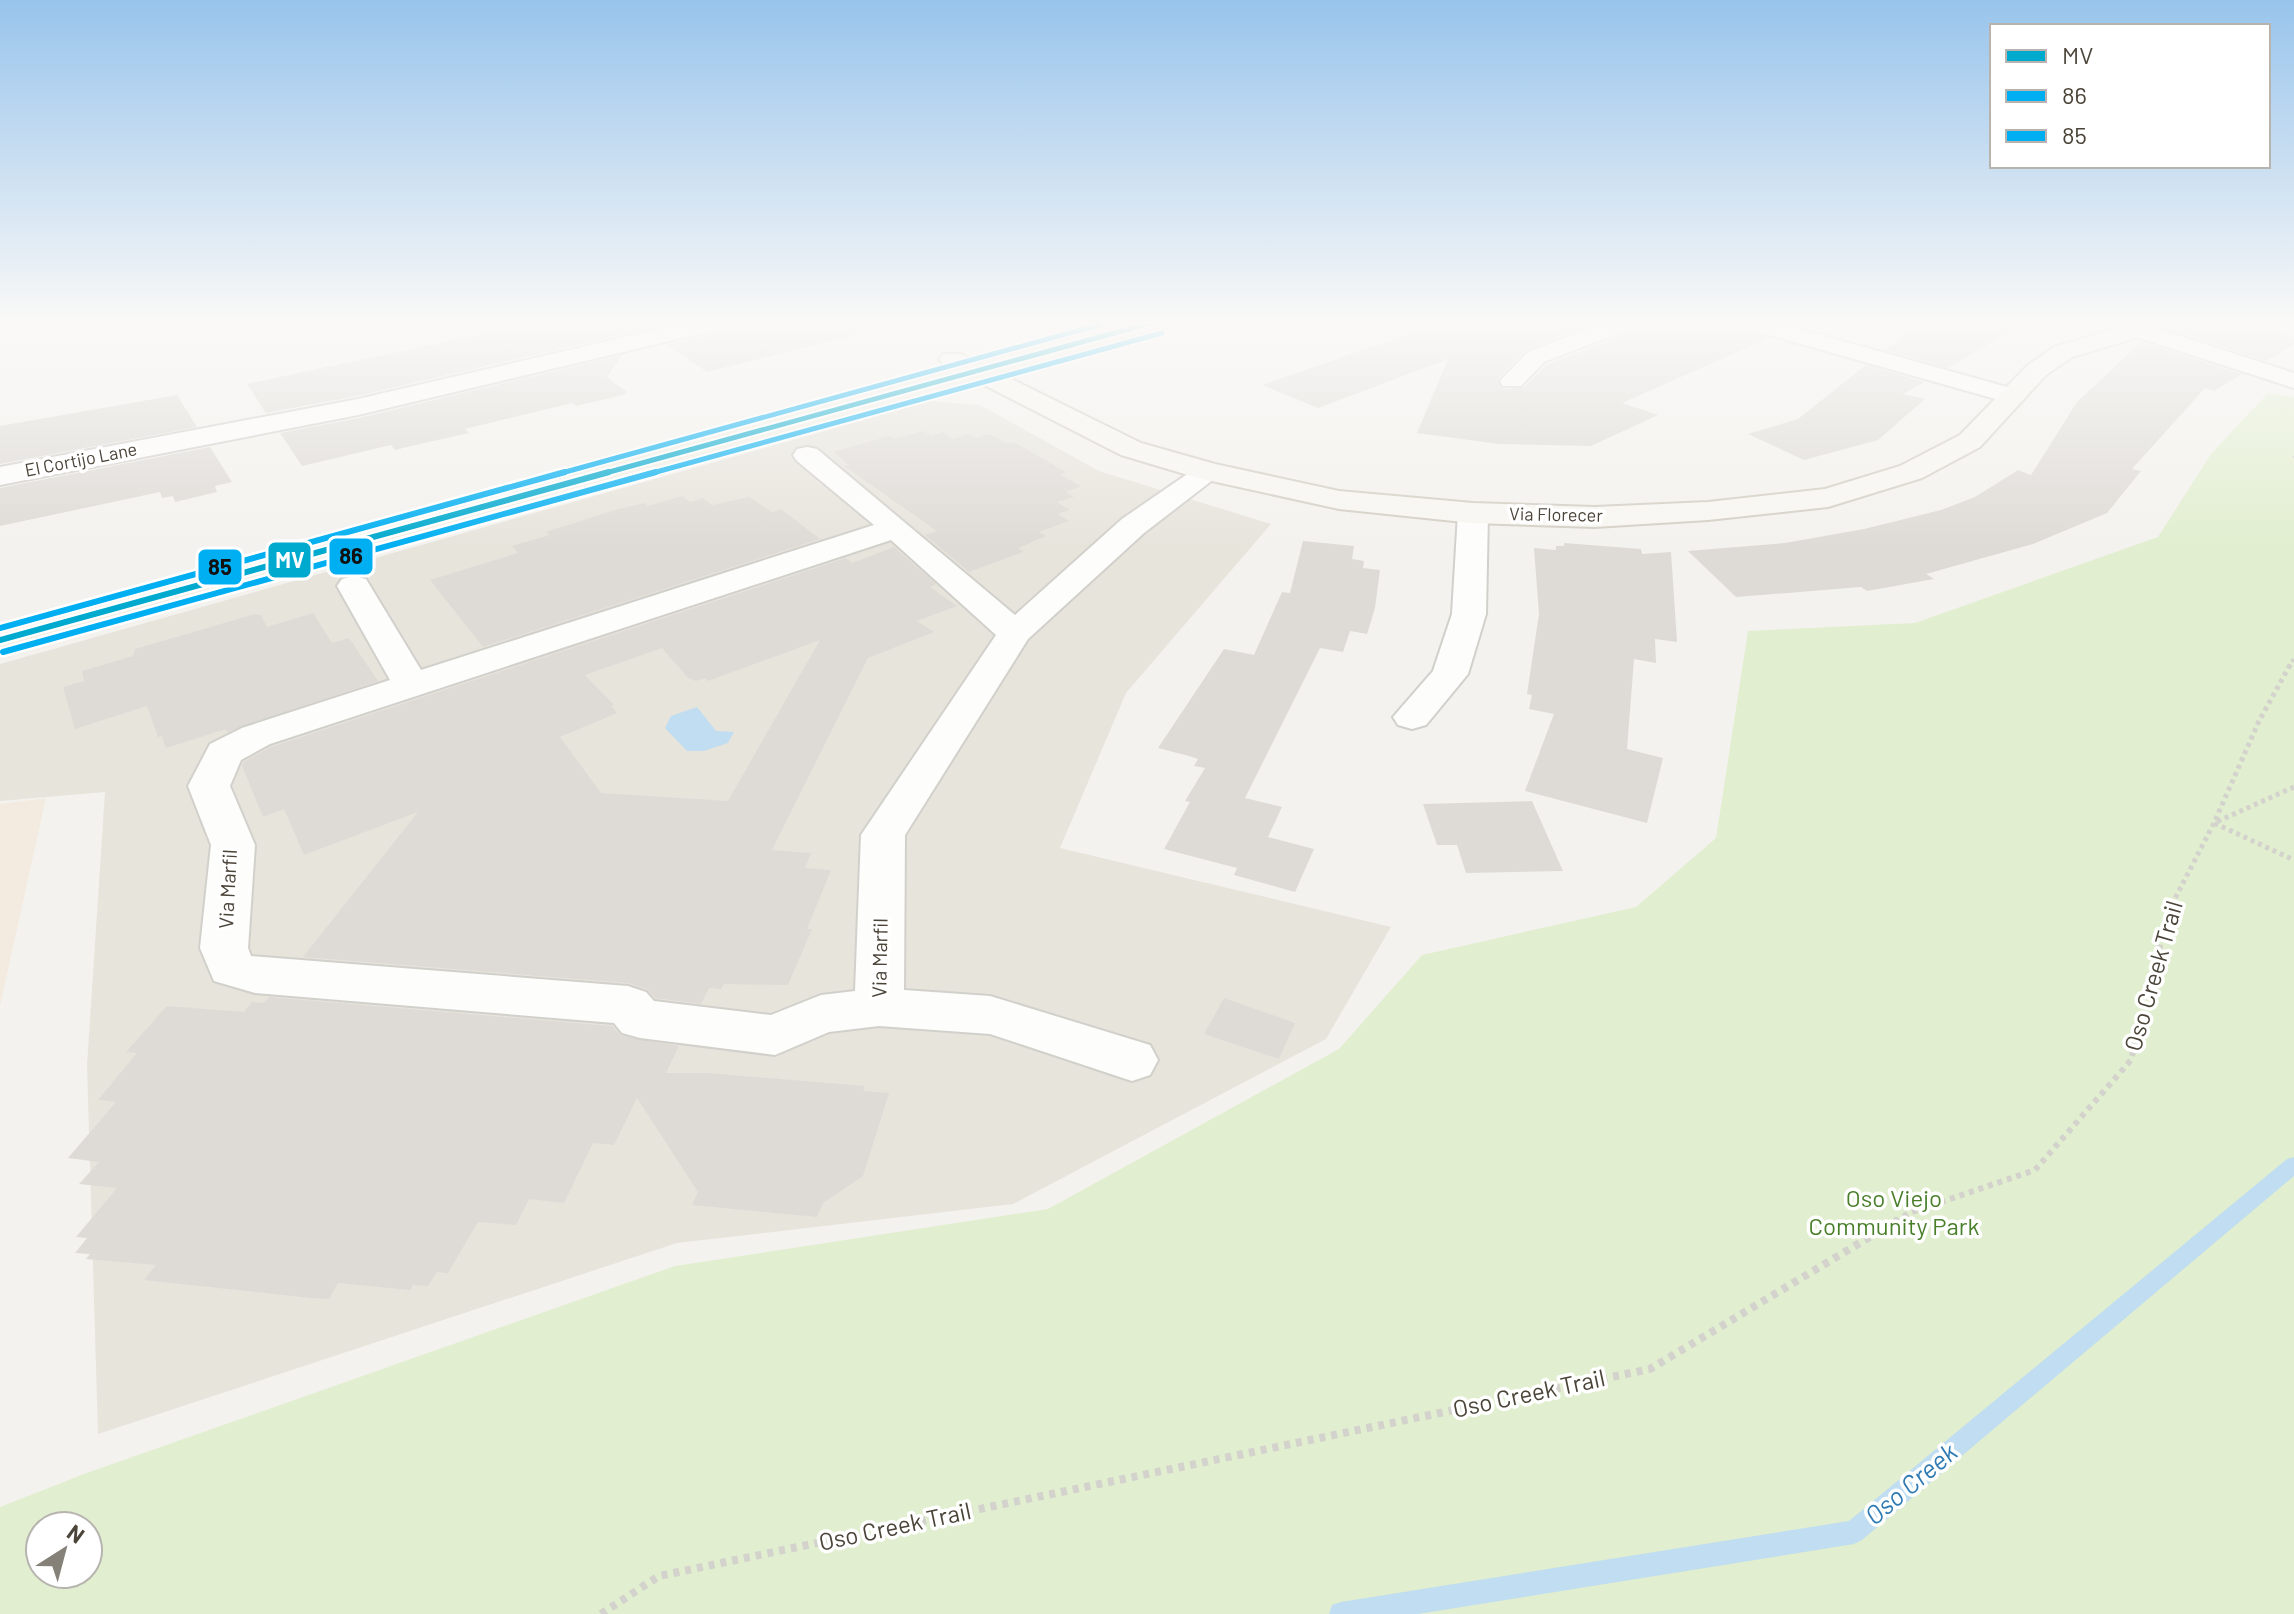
<svg xmlns="http://www.w3.org/2000/svg" width="2294" height="1614" font-family="Barlow,sans-serif">
  <style>
    .residential { fill: #e7e4dc }
    .commercial { fill: #f3ebdf }
    .green { fill: #e1eecf; fill-rule: evenodd }
    .water { fill: #c0ddf1 }
    .lines { fill: none; stroke-linecap: round; stroke-linejoin: round }
    .stream { fill: #c0ddf1; fill-rule: evenodd }
    .building { fill: #dedbd6; fill-rule: evenodd }
    .street-casing { stroke: #d2d0cb; stroke-width: 4 }
    .secondary-casing { stroke: #d3cfc5; stroke-width: 4 }
    .primary-casing { stroke: #d6cebb; stroke-width: 4 }
    .path-far4 { stroke: #d3d2cc; stroke-width: 3; stroke-dasharray: 2 2; stroke-linecap: butt }
    .path-far3 { stroke: #d3d2cc; stroke-width: 4; stroke-dasharray: 3 3; stroke-linecap: butt }
    .path-far2 { stroke: #d3d2cc; stroke-width: 5; stroke-dasharray: 4 4; stroke-linecap: butt }
    .path-far1 { stroke: #d3d2cc; stroke-width: 6; stroke-dasharray: 5 5; stroke-linecap: butt }
    .path { stroke: #d3d2cc; stroke-width: 8; stroke-dasharray: 6 6; stroke-linecap: butt }
    .street { fill: #fdfdfc; fill-rule: evenodd }
    .secondary { fill: #f7f6f1; fill-rule: evenodd }
    .primary { fill: #f2efe6; fill-rule: evenodd }
    .bus-1-far1-casing { stroke: #fff; stroke-width: 9 }
    .bus-1-casing { stroke: #fff; stroke-width: 11 }
    .bus-2-far1-casing { stroke: #fff; stroke-width: 9 }
    .bus-2-casing { stroke: #fff; stroke-width: 11 }
    .bus-3-far1-casing { stroke: #fff; stroke-width: 9 }
    .bus-3-casing { stroke: #fff; stroke-width: 11 }
    .bus-1-far1 { stroke: #00a9ce; stroke-width: 5 }
    .bus-1 { stroke: #00a9ce; stroke-width: 6 }
    .bus-2-far1 { stroke: #00aff2; stroke-width: 5 }
    .bus-2 { stroke: #00aff2; stroke-width: 6 }
    .bus-3-far1 { stroke: #00aff2; stroke-width: 5 }
    .bus-3 { stroke: #00aff2; stroke-width: 6 }
    .labels { text-anchor: middle; stroke-width: 7; stroke-linejoin: round; paint-order: stroke }
    .far-street-label { font-size: 18px; fill: #4b4439; stroke: #fff }
    .street-label { font-size: 20px; fill: #4b4439; stroke: #fff }
    .near-street-label { font-size: 24px; fill: #4b4439; stroke: #fff }
    .near-park-label { font-size: 24px; fill: #4a7f2a; stroke: #fff }
    .near-water-label { font-size: 26px; font-style: italic; fill: #2e7ab2; stroke: #fff }
    .line-badge { stroke: #fff; stroke-width: 3 }
    .badge-label { font-size: 22px; text-anchor: middle; font-weight: bold; fill: #fff }
    .pale-badge-label { font-size: 22px; text-anchor: middle; font-weight: bold; fill: #111 }
  </style>
  <rect width="100%" height="100%" fill="#f4f2ee"/>
  <path class="residential" d="M931,401L980,405L1099,471L1271,524L1126,693L1060,848L1391,927L1326,1039L1013,1204L677,1243L98,1434L87,1065L105,792L0,801V664Z"/>
  <path class="commercial" d="M46,798L0,1006V804Z"/>
  <path class="green" d="M2268,393L2294,397V1614H0V1507L84,1474L675,1266L1048,1209L1339,1049L1422,955L1636,907L1716,838L1748,631L1915,623L2158,537L2211,454ZM40,1526H88V1574H40Z"/>
  <path class="water" d="M697,707L716,731L734,732L728,743L704,751H687L665,728L671,716Z"/>
  <g class="lines">
    <path class="stream" d="M2294,1157V1176L1862,1540L1854,1544L1418,1614H1329L1332,1605L1341,1602L1849,1521L2287,1159Z"/>
  </g>
  <g class="building">
    <path d="M543,321H680L357,396L266,413L247,384Z"/>
    <path d="M738,321H853L855,335L707,372L667,345L725,331Z"/>
    <path d="M1446,321H1599L1526,350L1498,379L1503,389L1523,388L1546,365L1638,329L1643,321H1731L1736,329L1769,338L1622,403L1658,415L1591,446L1499,444L1417,433L1448,359L1318,408L1262,385Z"/>
    <path d="M1922,321H2027L1948,368L1885,350Z"/>
    <path d="M2162,321H2240L2294,338V344L2266,361L2157,326Z"/>
    <path d="M2141,342L2242,374L2214,391L2205,388L2132,469L2141,471L2107,513L2033,544L1926,574L1934,579L1867,591L1861,587L1736,597L1688,551L1785,543L1864,529L1941,510L1975,497L2018,470L2031,475L2077,402Z"/>
    <path d="M622,355L607,377L627,392L623,395L576,406L572,403L465,429L469,433L411,446L395,450L391,445L302,466L280,433L359,418Z"/>
    <path d="M1866,365L1924,382L1903,394L1925,399L1878,440L1804,460L1748,434L1798,419Z"/>
    <path d="M177,395L197,427L0,464V426Z"/>
    <path d="M923,431L932,436L943,432L953,439L968,434L975,438L989,434L1008,444L1014,442L1066,472L1060,475L1081,486L1066,492L1074,497L1057,502L1070,510L1058,514L1069,521L1039,532L1046,536L1018,548L1023,552L969,572L925,535L937,531L844,466L849,465L834,452L889,436L894,439Z"/>
    <path d="M210,447L232,482L215,486L217,492L175,502L173,496L162,498L160,492L0,526V488Z"/>
    <path d="M682,496L690,502L703,498L712,505L749,497L772,512L781,509L820,539L483,647L430,580L518,553L512,546L550,535L546,532L615,510L644,503L648,506Z"/>
    <path d="M1303,541L1354,546L1352,559L1364,561L1363,568L1380,570L1375,608L1367,634L1350,631L1343,652L1320,648L1245,798L1282,807L1268,837L1314,849L1295,892L1234,875L1237,868L1164,849L1190,802L1185,801L1205,768L1194,766L1198,759L1189,756L1158,748L1224,649L1254,655L1282,592L1290,593Z"/>
    <path d="M1564,543L1641,549L1642,554L1671,552L1677,642L1655,639L1656,663L1634,659L1627,749L1663,758L1647,823L1525,791L1554,714L1529,709L1532,695L1527,694L1539,614L1534,548L1556,550V546H1564Z"/>
    <path d="M894,547L936,584L930,587L957,606L917,621L934,632L868,658L772,850L811,853L805,868L831,870L807,929H812L788,985L724,984L721,989L709,988L701,1004L655,998L647,989L628,983L303,957L418,812L304,855L284,809L263,817L242,766L243,762L271,747L846,558L852,563ZM820,640L728,801L601,793L560,737L617,713L611,706L614,705L585,675L662,648L688,678L696,681L706,678L708,681Z"/>
    <path d="M313,613L332,643L349,638L378,681L227,732L226,729L166,748L162,736L158,737L147,706L75,729L63,687L84,681L82,671L133,656L135,649L255,614L261,615L267,627Z"/>
    <path d="M1532,801L1563,871L1466,873L1457,845H1437L1423,804Z"/>
    <path d="M269,997L612,1026L621,1036L679,1046L666,1073H708L865,1086L863,1091L889,1093L863,1176L823,1203L817,1217L692,1205L698,1192L637,1098L614,1145L593,1143L564,1203L529,1199L516,1225L478,1222L448,1273L437,1272L428,1286L413,1285L410,1290L338,1283L329,1299L311,1298L144,1280L156,1265L86,1259L90,1254L75,1253L87,1238L76,1237L117,1188L79,1184L99,1162L68,1158L116,1102L98,1100L137,1053L126,1052L167,1006L244,1012L252,1002L264,1003Z"/>
    <path d="M1224,998L1295,1023L1279,1059L1204,1034Z"/>
  </g>
  <g class="lines">
    <g class="street-casing">
      <g id="street">
        <path d="M694,321H735L724,328L358,415L0,485V467L358,399Z"/>
        <path d="M1608,321H1640L1637,326L1544,362L1521,386H1503L1500,381L1528,352Z"/>
        <path d="M1734,321H1771L2021,391L2025,396L2021,401H2003L1737,326Z"/>
        <path d="M2099,321H2133L2294,373V388L2102,326Z"/>
        <path d="M807,447L817,449L1015,615L1122,519L1199,466L1209,463L1219,466L1223,472L1144,533L1028,639L905,835L904,990L990,996L1150,1045L1158,1060L1150,1075L1132,1081L990,1034L879,1026L829,1032L775,1055L640,1038L622,1033L614,1023L255,993L214,981L200,948L211,845L188,786L210,744L242,728L390,680L337,586L342,579L354,576L366,579L421,670L874,525L797,461L793,455L797,449ZM891,540L996,635L861,835L855,991L821,995L771,1015L654,1001L646,992L628,986L251,956L248,948L255,845L230,786L241,760L270,744Z"/>
        <path d="M1473,504L1484,507L1488,513L1486,614L1468,674L1426,725L1412,729L1398,725L1393,717L1433,671L1452,614L1458,513L1462,507Z"/>
      </g>
    </g>
    <g class="secondary-casing">
      <path id="secondary" d="M2137,323L2146,325L2149,330L2146,335L2072,357L2046,375L1980,447L1922,478L1828,507L1708,520L1595,527L1473,523L1339,509L1198,478L1121,455L943,364L939,359L943,354H961L1141,443L1215,464L1339,491L1473,503L1595,507L1708,502L1825,489L1900,466L1960,435L2028,365L2054,347Z"/>
    </g>
    <g class="primary-casing">
      <path id="primary" d="M1132,321H1171L1167,326L195,599L0,651V629Z"/>
    </g>
    <path class="path-far4" d="M2294,456V460"/>
    <path class="path-far3" d="M2289,667L2294,658"/>
    <g class="path-far2">
      <path d="M2290,665L2259,721L2214,823L2294,860"/>
      <path d="M2168,912L2214,823L2294,787"/>
    </g>
    <path class="path-far1" d="M1895,1222L1909,1213L2035,1170L2131,1060L2169,910"/>
    <path class="path" d="M601,1614L659,1576L1650,1369L1898,1220"/>
    <use href="#street" class="street"/>
    <use href="#secondary" class="secondary"/>
    <use href="#primary" class="primary"/>
    <g class="bus-1-far1-casing">
      <path id="bus-1-far1" d="M602,474L1158,321"/>
    </g>
    <g class="bus-1-casing">
      <path id="bus-1" d="M0,640L609,472"/>
    </g>
    <g class="bus-2-far1-casing">
      <path id="bus-2-far1" d="M649,474L1162,333"/>
    </g>
    <g class="bus-2-casing">
      <path id="bus-2" d="M3,652L656,472"/>
    </g>
    <g class="bus-3-far1-casing">
      <path id="bus-3-far1" d="M558,474L1113,321"/>
    </g>
    <g class="bus-3-casing">
      <path id="bus-3" d="M0,628L565,472"/>
    </g>
    <use href="#bus-1-far1" class="bus-1-far1"/>
    <use href="#bus-1" class="bus-1"/>
    <use href="#bus-2-far1" class="bus-2-far1"/>
    <use href="#bus-2" class="bus-2"/>
    <use href="#bus-3-far1" class="bus-3-far1"/>
    <use href="#bus-3" class="bus-3"/>
  </g>
  <linearGradient id="sky" x2="0" y2="1"><stop stop-color="#98c4ec"/><stop offset="0.59" stop-color="#faf9f7"/><stop offset="1" stop-color="#faf9f7" stop-opacity="0"/></linearGradient>
  <rect width="2294" height="547" fill="url(#sky)"/>
  <g class="labels">
    <g class="far-street-label">
      <text transform="translate(81 460) rotate(-11)" y="6">El Cortijo Lane</text>
      <text transform="translate(1556 515) rotate(1)" y="6">Via Florecer</text>
    </g>
    <g class="street-label">
      <text transform="translate(228 889) rotate(-87)" y="7">Via Marfil</text>
      <text transform="translate(880 958) rotate(-89)" y="7">Via Marfil</text>
    </g>
    <g class="near-street-label">
      <text transform="translate(2154 976) rotate(-74)" y="8">Oso Creek Trail</text>
      <text transform="translate(1529 1394) rotate(-12)" y="8">Oso Creek Trail</text>
      <text transform="translate(895 1527) rotate(-12)" y="8">Oso Creek Trail</text>
    </g>
    <g class="near-park-label">
      <text x="1894" y="1207">Oso Viejo<tspan x="1894" dy="28">Community Park</tspan></text>
    </g>
    <g class="near-water-label">
      <text transform="translate(1911 1484) rotate(-40)" y="9">Oso Creek</text>
    </g>
  </g>
  <g class="line-badge">
    <rect x="328" y="537" width="46" height="39" rx="8" fill="#00aff2"/>
    <rect x="267" y="541" width="45" height="38" rx="8" fill="#00a9ce"/>
    <rect x="197" y="548" width="46" height="38" rx="8" fill="#00aff2"/>
  </g>
  <g class="badge-label">
    <text x="290" y="568">MV</text>
  </g>
  <g class="pale-badge-label">
    <text x="351" y="564">86</text>
    <text x="220" y="575">85</text>
  </g>
  <rect x="1990" y="24" width="280" height="144" fill="#ffffff" stroke="#b7b4b0" stroke-width="2"/>
  <rect x="2006" y="50" width="40" height="12" fill="#00a9ce" stroke="#b7b4b0" stroke-width="2"/>
  <text x="2062" y="64" font-size="24" fill="#4b4439">MV</text>
  <rect x="2006" y="90" width="40" height="12" fill="#00aff2" stroke="#b7b4b0" stroke-width="2"/>
  <text x="2062" y="104" font-size="24" fill="#4b4439">86</text>
  <rect x="2006" y="130" width="40" height="12" fill="#00aff2" stroke="#b7b4b0" stroke-width="2"/>
  <text x="2062" y="144" font-size="24" fill="#4b4439">85</text>
  <g transform="translate(64 1550) rotate(36)"><circle r="38" fill="#ffffff" stroke="#b7b4b0" stroke-width="2"/>
  <path d="M0-6L14 30L0 20L-14 30Z" fill="#868178"/>
  <text y="-12" font-size="22" font-weight="bold" text-anchor="middle" fill="#4b4439">N</text>
  </g>
</svg>
